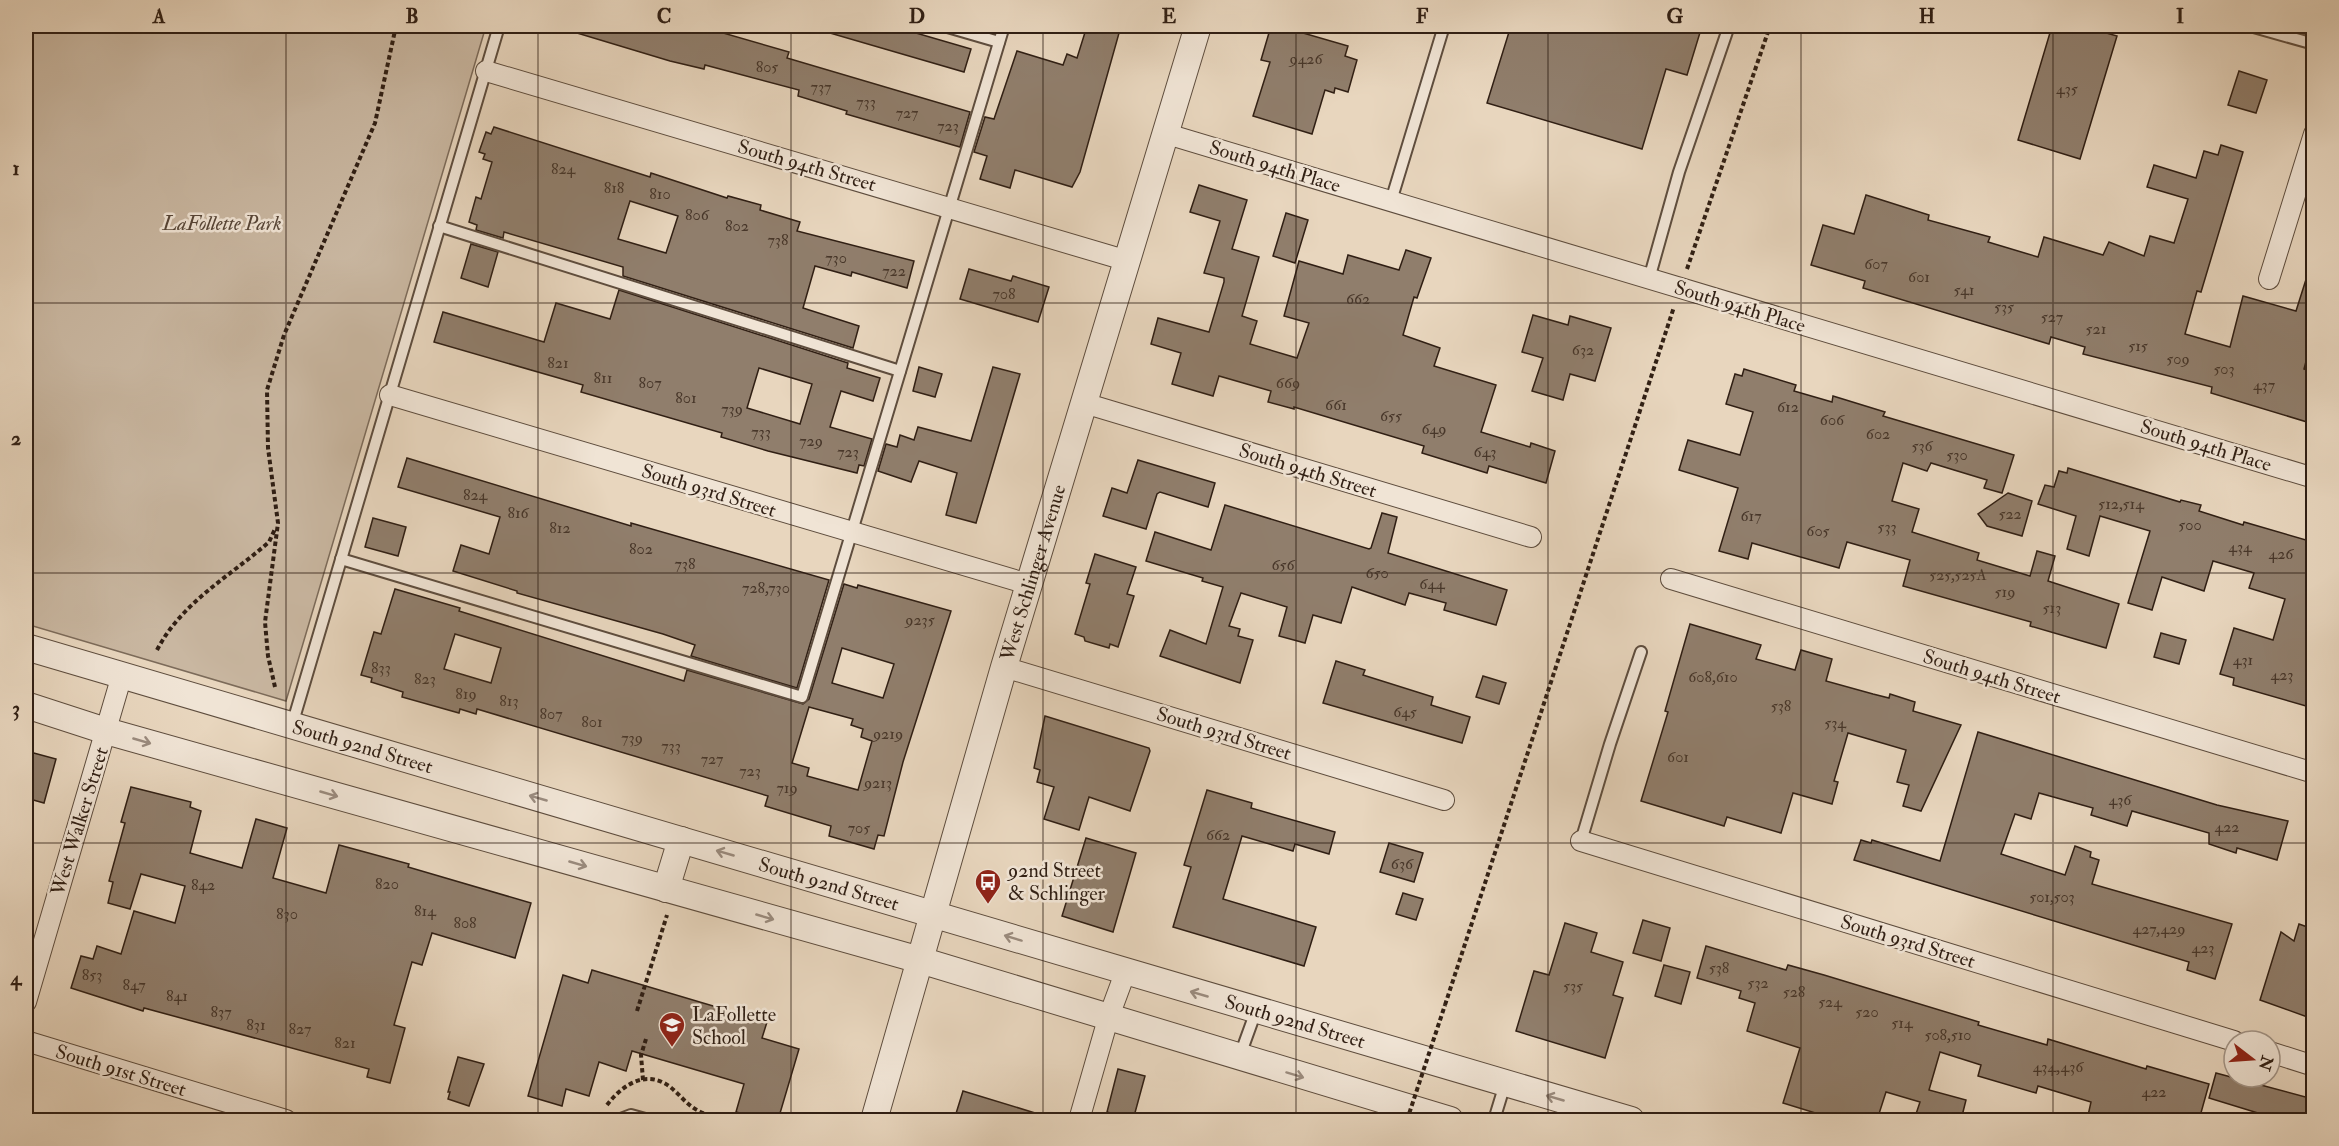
<svg xmlns="http://www.w3.org/2000/svg" width="2339" height="1146" font-family="'IM FELL Double Pica',serif">
  <style>
    .green { fill: #c9b7a1; stroke: #7c6b5a; stroke-width: 1.5 }
    .building { fill: #907e6c; stroke: #301f14; stroke-width: 1.5; fill-rule: evenodd }
    .lines { fill: none; stroke-linecap: round; stroke-linejoin: round }
    .service-casing { stroke: #5e4d3e; stroke-width: 14 }
    .minor-casing { stroke: #5e4d3e; stroke-width: 22 }
    .tertiary-casing { stroke: #5e4d3e; stroke-width: 28 }
    .path { stroke: #301f14; stroke-width: 4; stroke-dasharray: 4.5 3; stroke-linecap: butt }
    .service { stroke: #f0e4d5; stroke-width: 10 }
    .minor { stroke: #f0e4d5; stroke-width: 20 }
    .tertiary { stroke: #f0e4d5; stroke-width: 26 }
    .path-bridge { stroke: #301f14; stroke-width: 4; stroke-dasharray: 4.5 3; stroke-linecap: butt }
    .oneway { stroke: #9a8b7e }
    .grid { fill: none; stroke: #301f14; stroke-width: 1.5; stroke-opacity: 0.55 }
    .labels { text-anchor: middle; stroke-width: 5; stroke-linejoin: round; paint-order: stroke }
    .number-label { font-size: 16px; fill: #48372a }
    .street-label { font-size: 20px; fill: #301f14; stroke: #f0e4d5 }
    .park-label { font-size: 20px; font-style: italic; fill: #564537; stroke: #f0e4d5 }
    .poi-label { font-size: 20px; fill: #301f14; stroke: #f0e4d5; text-anchor: start }
    .neatline { fill: none; stroke: #301f14; stroke-width: 2 }
    .grid-label { font-size: 20px; text-anchor: middle; font-weight: bold; fill: #301f14 }
  </style>
  <rect width="100%" height="100%" fill="#e8d6be"/>
  <filter id="stains"><feTurbulence type="fractalNoise" baseFrequency=".00333" numOctaves="4"/><feColorMatrix values="0 0 0 0 .2 0 0 0 0 .09 0 0 0 0 .02 0 0 0 .5 -.17"/></filter>
  <radialGradient id="worn" r=".72"><stop offset=".6" stop-color="#630" stop-opacity="0"/><stop offset="1" stop-color="#630" stop-opacity=".3"/></radialGradient>
  <path class="green" d="M26,26H486L286,701L26,624Z"/>
  <g class="building">
    <path d="M568,26H699L789,52L787,58L970,112L960,147L846,114L847,111L798,96L799,90L705,65L704,69L670,61L567,30Z"/>
    <path d="M824,26H892L971,49L964,72L823,31Z"/>
    <path d="M1087,26H1121L1080,172L1072,187L1015,170L1010,188L980,179L987,156L974,152L985,117L994,119L1017,51L1063,65L1067,54L1077,58Z"/>
    <path d="M1271,26H1279L1348,46L1345,56L1357,60L1348,92L1335,88L1334,93L1325,90L1312,134L1253,116L1270,62L1261,60Z"/>
    <path d="M1514,26H1702L1687,75L1666,69L1642,149L1487,103L1509,32L1511,33Z"/>
    <path d="M2052,26H2082L2117,36L2080,159L2018,140Z"/>
    <path d="M2239,71L2267,80L2256,113L2228,105Z"/>
    <path d="M494,127L650,177L651,173L727,198L728,196L761,205L760,210L800,222L797,231L914,261L907,288L852,272L851,276L815,266L803,308L859,326L853,348L623,276V267L504,232L503,238L476,230L477,225L469,222L476,197L481,199L492,162L483,159L485,154L479,152L486,132L491,134ZM630,201L678,216L666,253L618,239Z"/>
    <path d="M2221,145L2243,152L2201,292L2197,291L2185,334L2230,347L2243,296L2296,311L2309,270L2313,271V335L2304,369L2313,372V415L2310,414L2307,422L2211,393L2212,387L2083,354L2085,347L2051,337L2049,344L1863,288L1865,281L1811,265L1823,225L1854,234L1866,195L1929,215L1928,220L1990,237L1988,242L2038,257L2044,237L2103,255L2109,242L2144,256L2150,236L2174,243L2188,199L2147,187L2154,165L2196,178L2204,151L2218,155Z"/>
    <path d="M1199,185L1247,200L1232,249L1259,257L1242,316L1257,321L1250,344L1297,358L1309,323L1284,316L1299,261L1343,274L1348,255L1399,270L1406,250L1431,258L1417,298L1414,297L1403,335L1440,348L1434,366L1496,385L1481,432L1530,447L1531,443L1555,451L1546,483L1489,466L1487,473L1422,453L1424,446L1294,407V409L1268,402L1271,391L1219,376L1213,396L1172,384L1181,353L1151,344L1158,318L1209,332L1224,282V278L1204,273L1220,221L1190,212Z"/>
    <path d="M1286,213L1308,220L1295,263L1273,256Z"/>
    <path d="M471,244L498,252L488,287L461,278Z"/>
    <path d="M969,269L1011,281L1013,276L1049,287L1038,322L960,299Z"/>
    <path d="M619,290L848,363L847,368L880,378L873,401L841,391L830,427L872,439L864,466L859,465L857,473L768,451L721,437L722,433L581,392L583,385L434,342L443,312L544,342L556,303L610,319ZM759,368L812,384L800,424L747,408Z"/>
    <path d="M1533,315L1568,325L1570,316L1611,328L1595,381L1570,374L1563,400L1532,391L1543,358L1522,352Z"/>
    <path d="M919,367L942,374L935,397L913,391Z"/>
    <path d="M993,367L1020,374L976,523L946,515L957,473L919,461L911,482L878,471L886,444L897,447L900,435L914,440L918,427L971,441Z"/>
    <path d="M1744,369L1796,385L1794,391L1832,402L1833,396L1885,412L1883,416L2014,455L2002,493L1984,488L1987,480L1931,463L1927,471L1903,463L1892,501L1919,509L1912,532L1979,553L1977,560L2030,576L2037,551L2055,556L2048,581L2119,604L2106,648L2030,626L2031,622L1903,586L1910,560L1847,542L1839,568L1752,543L1748,559L1719,551L1738,488L1679,470L1688,440L1740,455L1753,412L1726,404L1735,374L1742,376Z"/>
    <path d="M407,458L631,526V523L829,580L797,688L691,656L695,645L663,634L517,593V591L453,571L461,545L489,554L500,517L398,487Z"/>
    <path d="M1138,460L1215,483L1208,507L1160,492L1157,494L1146,529L1103,516L1112,488L1127,493Z"/>
    <path d="M2068,468L2180,502L2181,500L2201,505L2199,511L2243,525L2244,522L2313,542V708L2233,685L2234,678L2220,674L2234,628L2273,640L2285,599L2249,588L2254,573L2213,561L2204,591L2162,577L2152,610L2128,603L2150,531L2100,516L2089,556L2067,549L2076,516L2038,504L2045,485L2054,487L2059,471L2067,473Z"/>
    <path d="M2008,493L2032,501L2022,536L1987,526L1978,514Z"/>
    <path d="M1225,505L1369,549L1371,548L1382,513L1397,517L1388,553L1507,590L1496,625L1444,610L1446,603L1409,593L1405,605L1352,587L1341,623L1313,615L1305,643L1279,636L1287,607L1241,593L1229,626L1240,629L1238,636L1253,640L1240,683L1160,656L1170,630L1206,644L1223,587L1202,581L1203,578L1146,561L1155,532L1211,550Z"/>
    <path d="M373,518L406,527L398,556L365,547Z"/>
    <path d="M1095,554L1136,567L1127,594L1134,596L1118,647L1110,644L1109,648L1085,641L1084,637L1075,634L1090,584L1086,583Z"/>
    <path d="M844,584L857,588L858,585L951,611L903,762L884,836L878,835L874,849L829,836L831,826L765,806L768,796L477,709L476,714L460,709L459,713L402,697L403,692L371,682L372,678L361,675L374,632L381,634L395,589L460,608L459,611L684,681L687,670L803,704L809,699ZM455,634L501,648L491,683L444,669ZM842,648L894,664L883,698L832,683ZM809,707L853,719L851,725L863,729L861,737L872,741L858,790L807,776L809,768L792,763Z"/>
    <path d="M1690,624L1761,645L1756,659L1795,670L1801,650L1832,659L1826,681L1873,694L1889,698L1890,694L1915,702L1913,711L1961,725L1921,811L1903,806L1909,785L1897,782L1906,750L1848,733L1834,781L1838,782L1832,804L1793,793L1781,833L1727,817L1724,826L1641,801L1668,712L1665,711Z"/>
    <path d="M2161,633L2186,640L2179,664L2154,657Z"/>
    <path d="M1336,661L1365,670L1363,675L1433,697L1431,705L1470,717L1462,743L1323,703Z"/>
    <path d="M1483,676L1506,683L1499,704L1476,697Z"/>
    <path d="M1045,716L1149,748L1150,751L1130,811L1089,797L1079,830L1044,819L1054,787L1037,782L1040,770L1034,768Z"/>
    <path d="M1978,732L2217,805L2288,821L2277,860L2237,848L2236,853L2209,844V833L2132,811L2127,826L2091,815L2093,808L2039,793L2031,819L2015,814L2001,854L2065,875L2075,846L2091,852L2090,857L2099,860L2092,884L2232,924L2215,979L2187,970L2189,962L1854,860L1861,840L1871,843L1872,840L1940,861Z"/>
    <path d="M30,752L56,759L44,803L26,798V767Z"/>
    <path d="M131,787L191,802L190,807L201,811L190,853L242,868L256,819L287,828L273,878L326,893L339,845L409,864L408,867L531,903L515,958L432,933L422,965L412,962L394,1025L405,1028L390,1083L367,1077L369,1069L144,1008L143,1011L71,988L81,956L93,959L97,946L121,954L134,911L175,923L185,886L141,874L130,909L108,903L113,882L109,881L125,823L121,822Z"/>
    <path d="M1207,790L1252,803L1251,808L1335,832L1329,854L1295,844L1293,851L1242,836L1223,899L1316,927L1304,966L1173,927L1191,867L1184,865Z"/>
    <path d="M1086,838L1136,853L1113,932L1062,916Z"/>
    <path d="M1389,843L1423,853L1414,882L1380,872Z"/>
    <path d="M1403,893L1423,899L1416,920L1396,914Z"/>
    <path d="M1643,920L1670,928L1661,961L1633,953Z"/>
    <path d="M1565,923L1597,933L1591,952L1623,962L1613,995L1623,998L1605,1058L1516,1031L1534,971L1549,975Z"/>
    <path d="M2299,924L2313,929V1019L2260,1000L2281,932L2294,941Z"/>
    <path d="M1706,946L1786,970L1788,965L1824,975L1979,1022L1978,1025L2047,1045L2048,1039L2146,1069L2147,1066L2209,1084L2199,1120H2087L2091,1102L2038,1086L2036,1093L1978,1076L1981,1065L1940,1052L1929,1090L1966,1100L1961,1120L1943,1116L1942,1120H1914L1920,1102L1886,1092L1877,1120H1838L1783,1103L1800,1048L1747,1031L1755,1003L1739,998L1741,991L1697,978Z"/>
    <path d="M1664,965L1690,972L1681,1004L1655,996Z"/>
    <path d="M592,970L767,1022L762,1038L799,1049L778,1120H766L736,1112L744,1084L632,1051L626,1071L599,1062L589,1096L566,1089L562,1106L528,1096L563,975L588,983Z"/>
    <path d="M458,1057L484,1064L469,1106L448,1099L450,1092H448Z"/>
    <path d="M1118,1069L1145,1076L1133,1120L1107,1112Z"/>
    <path d="M2216,1073L2313,1099L2307,1120H2256L2258,1113L2209,1098Z"/>
    <path d="M963,1091L1045,1116V1120H954Z"/>
  </g>
  <g class="lines">
    <g class="service-casing">
      <g id="service">
        <path d="M944,26L999,42"/>
        <path d="M2250,26L2314,44"/>
        <path d="M1391,201L1444,26"/>
        <path d="M439,226L900,371"/>
        <path d="M1649,279L1679,172L1729,26"/>
        <path d="M341,559L802,697L1004,26"/>
        <path d="M292,725L499,26"/>
        <path d="M1581,841L1610,744L1641,652"/>
        <path d="M1239,1058L1256,1011"/>
        <path d="M618,1120L631,1115L649,1120"/>
        <path d="M1494,1120L1505,1084"/>
      </g>
    </g>
    <g class="minor-casing">
      <g id="minor">
        <path d="M486,71L1128,261"/>
        <path d="M1167,134L2314,478"/>
        <path d="M2269,279L2314,134"/>
        <path d="M390,395L1028,584"/>
        <path d="M1084,403L1531,537"/>
        <path d="M1671,579L2314,773"/>
        <path d="M1004,667L1444,800"/>
        <path d="M1581,841L2234,1041"/>
        <path d="M26,1002L122,675"/>
        <path d="M26,1041L286,1120"/>
        <path d="M2270,1052L2314,1066"/>
        <path d="M1079,1120L1108,1019L1125,973"/>
      </g>
    </g>
    <g class="tertiary-casing">
      <g id="tertiary">
        <path id="s1" d="M26,647L1631,1120"/>
        <path d="M26,705L106,731L920,960L1450,1120"/>
        <path d="M666,889L681,840"/>
        <path id="s2" d="M874,1120L1004,667L1198,26"/>
      </g>
    </g>
    <g class="path">
      <path d="M1687,269L1770,26"/>
      <path d="M157,650C182,602 229,577 269,542L275,529"/>
      <path d="M275,687L268,656L265,622L278,523L268,448L267,390L284,335L375,123L396,26"/>
      <path d="M1445,1005L1674,307"/>
      <path d="M637,1011L667,915"/>
      <path d="M643,1080L641,1055L646,1039"/>
      <path d="M607,1105C620,1088 641,1071 664,1083C676,1089 684,1103 697,1110C706,1116 718,1117 728,1120"/>
    </g>
    <use href="#service" class="service"/>
    <use href="#minor" class="minor"/>
    <use href="#tertiary" class="tertiary"/>
    <path class="path-bridge" d="M1407,1120L1445,1005"/>
  </g>
  <defs><path id="oneway-shaft" d="M-6 0H5M1.5-3L5.5 0L1.5 3" fill="none" stroke-width="1.6" stroke-linecap="round" stroke-linejoin="round" transform="scale(1.5)"/></defs>
  <g class="oneway">
    <use href="#oneway-shaft" transform="translate(142 741) rotate(16)"/>
    <use href="#oneway-shaft" transform="translate(329 794) rotate(16)"/>
    <use href="#oneway-shaft" transform="translate(538 798) rotate(-164)"/>
    <use href="#oneway-shaft" transform="translate(725 853) rotate(-164)"/>
    <use href="#oneway-shaft" transform="translate(578 864) rotate(16)"/>
    <use href="#oneway-shaft" transform="translate(765 917) rotate(16)"/>
    <use href="#oneway-shaft" transform="translate(1013 938) rotate(-163)"/>
    <use href="#oneway-shaft" transform="translate(1199 994) rotate(-164)"/>
    <use href="#oneway-shaft" transform="translate(1295 1075) rotate(17)"/>
    <use href="#oneway-shaft" transform="translate(1555 1098) rotate(-164)"/>
  </g>
  <path class="grid" d="M286,26V1120M538,26V1120M791,26V1120M1043,26V1120M1296,26V1120M1548,26V1120M1801,26V1120M2053,26V1120M26,303H2314M26,573H2314M26,843H2314"/>
  <defs>
    <g id="bus-pin" transform="scale(1.35)"><path d="M0 17L-7.5 6A9.5 9.5 0 1 1 7.5 6Z" fill="#8f2418" stroke="#f0e4d5"/><path d="M-5-6H5V4H4V6H2V4H-2V6H-4V4H-5ZM-3.5-4V0h7V-4ZM-3.5 1.2v1.5H-2V1.2ZM2 1.2v1.5H3.5V1.2Z" fill="#fff"/></g>
    <g id="school-pin" transform="scale(1.35)"><path d="M0 17L-7.5 6A9.5 9.5 0 1 1 7.5 6Z" fill="#8f2418" stroke="#f0e4d5"/><path d="M0-5L7-2L0 1L-7-2ZM-4 1L0 2.5L4 1V4Q0 6-4 4Z" fill="#fff"/></g>
  </defs>
  <g fill-rule="evenodd">
    <use href="#bus-pin" x="988" y="882"/>
    <use href="#school-pin" x="672" y="1025"/>
  </g>
  <g class="labels">
    <g class="number-label">
      <text x="1306" y="64">9426</text>
      <text x="767" y="72">805</text>
      <text x="821" y="92">737</text>
      <text x="2067" y="94">435</text>
      <text x="866" y="107">733</text>
      <text x="907" y="118">727</text>
      <text x="948" y="131">723</text>
      <text x="563" y="174">824</text>
      <text x="614" y="193">818</text>
      <text x="660" y="199">810</text>
      <text x="697" y="220">806</text>
      <text x="737" y="231">802</text>
      <text x="778" y="245">738</text>
      <text x="836" y="263">730</text>
      <text x="1876" y="269">607</text>
      <text x="894" y="276">722</text>
      <text x="1919" y="282">601</text>
      <text x="1964" y="295">541</text>
      <text x="1004" y="299">708</text>
      <text x="1358" y="304">662</text>
      <text x="2004" y="312">535</text>
      <text x="2052" y="322">527</text>
      <text x="2096" y="334">521</text>
      <text x="2138" y="351">515</text>
      <text x="1583" y="355">632</text>
      <text x="2178" y="364">509</text>
      <text x="558" y="368">821</text>
      <text x="2224" y="374">503</text>
      <text x="603" y="383">811</text>
      <text x="650" y="388">807</text>
      <text x="1288" y="388">669</text>
      <text x="2264" y="390">437</text>
      <text x="686" y="403">801</text>
      <text x="1336" y="410">661</text>
      <text x="1788" y="412">612</text>
      <text x="732" y="414">739</text>
      <text x="1391" y="421">655</text>
      <text x="1832" y="425">606</text>
      <text x="1434" y="434">649</text>
      <text x="761" y="437">733</text>
      <text x="1878" y="439">602</text>
      <text x="811" y="446">729</text>
      <text x="1922" y="451">536</text>
      <text x="848" y="457">723</text>
      <text x="1485" y="457">643</text>
      <text x="1957" y="460">530</text>
      <text x="475" y="500">824</text>
      <text x="2121" y="509">512,514</text>
      <text x="518" y="518">816</text>
      <text x="2010" y="519">522</text>
      <text x="1751" y="521">617</text>
      <text x="2190" y="530">500</text>
      <text x="1887" y="532">533</text>
      <text x="560" y="533">812</text>
      <text x="1818" y="536">605</text>
      <text x="2240" y="552">434</text>
      <text x="641" y="554">802</text>
      <text x="2281" y="559">426</text>
      <text x="685" y="569">738</text>
      <text x="1283" y="570">656</text>
      <text x="1377" y="578">650</text>
      <text x="1958" y="580">525,525A</text>
      <text x="1432" y="589">644</text>
      <text x="766" y="593">728,730</text>
      <text x="2005" y="597">519</text>
      <text x="2052" y="613">513</text>
      <text x="920" y="625">9235</text>
      <text x="2243" y="665">431</text>
      <text x="381" y="673">833</text>
      <text x="2282" y="680">423</text>
      <text x="1713" y="682">608,610</text>
      <text x="425" y="684">823</text>
      <text x="466" y="699">819</text>
      <text x="509" y="706">813</text>
      <text x="1781" y="711">538</text>
      <text x="1405" y="717">645</text>
      <text x="551" y="719">807</text>
      <text x="592" y="727">801</text>
      <text x="1835" y="728">534</text>
      <text x="888" y="739">9219</text>
      <text x="632" y="743">739</text>
      <text x="671" y="751">733</text>
      <text x="1678" y="762">601</text>
      <text x="712" y="764">727</text>
      <text x="750" y="776">723</text>
      <text x="878" y="788">9213</text>
      <text x="787" y="793">719</text>
      <text x="2120" y="805">436</text>
      <text x="2227" y="832">422</text>
      <text x="859" y="833">705</text>
      <text x="1218" y="840">662</text>
      <text x="1402" y="869">636</text>
      <text x="387" y="889">820</text>
      <text x="203" y="890">842</text>
      <text x="2052" y="902">501,503</text>
      <text x="425" y="916">814</text>
      <text x="287" y="919">830</text>
      <text x="465" y="928">808</text>
      <text x="2159" y="934">427,429</text>
      <text x="2203" y="953">423</text>
      <text x="1719" y="973">538</text>
      <text x="92" y="980">853</text>
      <text x="1758" y="988">532</text>
      <text x="134" y="990">847</text>
      <text x="1573" y="991">535</text>
      <text x="1794" y="997">528</text>
      <text x="177" y="1001">841</text>
      <text x="1830" y="1007">524</text>
      <text x="221" y="1017">837</text>
      <text x="1867" y="1017">520</text>
      <text x="1902" y="1028">514</text>
      <text x="256" y="1030">831</text>
      <text x="300" y="1034">827</text>
      <text x="1948" y="1040">508,510</text>
      <text x="345" y="1048">821</text>
      <text x="2058" y="1072">434,436</text>
      <text x="2154" y="1097">422</text>
    </g>
    <g class="street-label">
      <text transform="translate(807 165) rotate(16)" y="7">South 94th Street</text>
      <text transform="translate(1275 166) rotate(17)" y="7">South 94th Place</text>
      <text transform="translate(1740 306) rotate(17)" y="7">South 94th Place</text>
      <text transform="translate(2206 445) rotate(17)" y="7">South 94th Place</text>
      <text transform="translate(1308 470) rotate(17)" y="7">South 94th Street</text>
      <text transform="translate(709 490) rotate(17)" y="7">South 93rd Street</text>
      <text dy="7" stroke="none"><textPath href="#s2" startOffset="570">West Schlinger Avenue</textPath></text>
      <text transform="translate(1992 676) rotate(17)" y="7">South 94th Street</text>
      <text transform="translate(1224 733) rotate(17)" y="7">South 93rd Street</text>
      <text dy="7" stroke="none"><textPath href="#s1" startOffset="351">South 92nd Street</textPath></text>
      <text transform="translate(79 821) rotate(-73)" y="7">West Walker Street</text>
      <text dy="7" stroke="none"><textPath href="#s1" startOffset="837">South 92nd Street</textPath></text>
      <text transform="translate(1908 941) rotate(17)" y="7">South 93rd Street</text>
      <text dy="7" stroke="none"><textPath href="#s1" startOffset="1323">South 92nd Street</textPath></text>
      <text transform="translate(121 1070) rotate(17)" y="7">South 91st Street</text>
    </g>
    <g class="park-label">
      <text x="222" y="230">LaFollette Park</text>
    </g>
    <g class="poi-label">
      <text x="1008" y="877">92nd Street<tspan x="1008" dy="23">&amp; Schlinger</tspan></text>
      <text x="692" y="1021">LaFollette<tspan x="692" dy="23">School</tspan></text>
    </g>
  </g>
  <rect width="2339" height="1146" fill="none" stroke="#e8d6be" stroke-width="66"/>
  <g transform="translate(2252 1059) rotate(107)"><circle r="28" fill="#f0e4d5" stroke="#a39588" stroke-width="1.5"/>
  <path d="M0-4.5L10 22L0 15L-10 22Z" fill="#8f2418"/>
  <text y="-9" font-size="16" font-weight="bold" text-anchor="middle" fill="#301f14">N</text>
  </g>
  <rect x="33" y="33" width="2273" height="1080" class="neatline"/>
  <g class="grid-label">
    <text x="159" y="23">A</text>
    <text x="412" y="23">B</text>
    <text x="664" y="23">C</text>
    <text x="917" y="23">D</text>
    <text x="1169" y="23">E</text>
    <text x="1422" y="23">F</text>
    <text x="1675" y="23">G</text>
    <text x="1927" y="23">H</text>
    <text x="2180" y="23">I</text>
    <text x="16" y="175">1</text>
    <text x="16" y="445">2</text>
    <text x="16" y="715">3</text>
    <text x="16" y="985">4</text>
  </g>
  <rect width="100%" height="100%" filter="url(#stains)"/>
  <rect width="100%" height="100%" fill="url(#worn)"/>
</svg>
